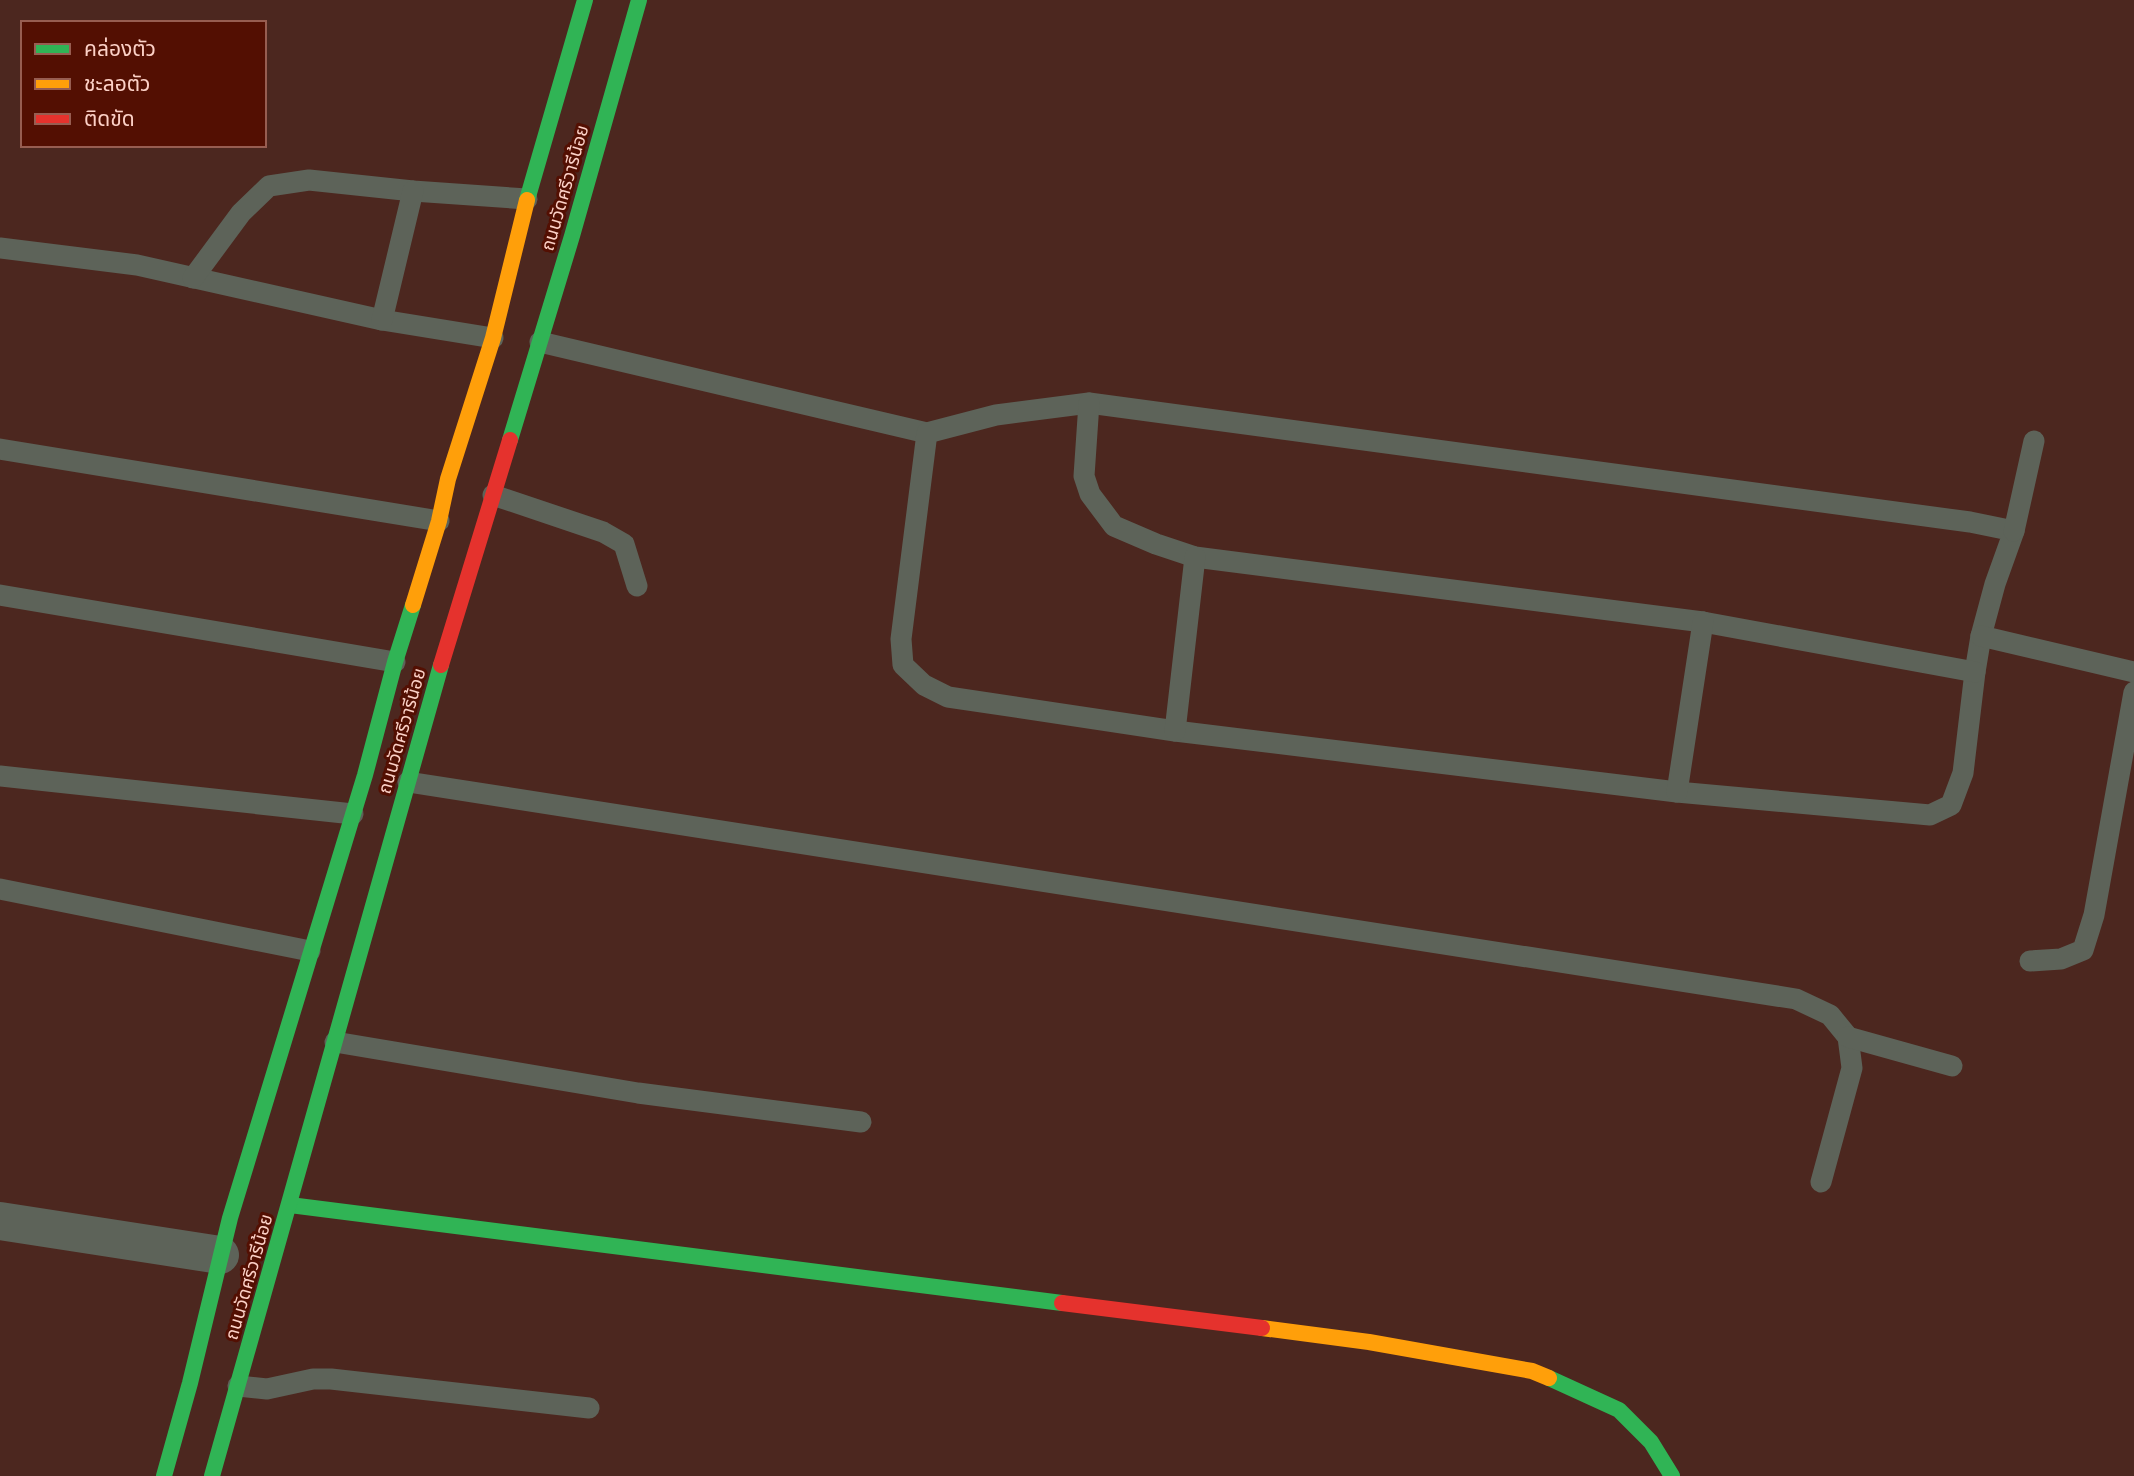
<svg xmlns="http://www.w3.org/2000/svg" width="2134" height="1476" font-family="'PT Sans Narrow','Noto Sans Thai',sans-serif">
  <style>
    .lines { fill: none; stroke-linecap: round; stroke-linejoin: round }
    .lane { stroke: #5d6359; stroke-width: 21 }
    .street { stroke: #5d6359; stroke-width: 38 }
    .fast { stroke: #30b455; stroke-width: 16 }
    .slow { stroke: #ff9f0a; stroke-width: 16 }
    .jam { stroke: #e5322d; stroke-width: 16 }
    .labels { text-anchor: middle; stroke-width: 6; stroke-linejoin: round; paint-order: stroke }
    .street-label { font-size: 18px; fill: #fcd1c7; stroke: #530f02 }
  </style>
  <rect width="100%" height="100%" fill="#4c271f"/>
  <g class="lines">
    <g class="lane">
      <path d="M0,248L137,265L382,320L493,338"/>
      <path d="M193,278L241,213L269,186L309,180L413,191L527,199"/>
      <path d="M382,320L413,191"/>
      <path d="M540,342L927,433"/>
      <path d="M1089,403L1970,522L2014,531L1995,584L1981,636L1975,672L1963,773L1951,805L1930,815L1677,792L1175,731L948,697L924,685L903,665L901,639L927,433L996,415Z"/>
      <path d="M1089,403L1084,476L1090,494L1114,526L1156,544L1195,557L1703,622L1975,672"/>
      <path d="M0,449L439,521"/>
      <path d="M493,495L603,532L624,544L637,586"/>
      <path d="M2014,531L2034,441"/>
      <path d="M0,595L395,662"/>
      <path d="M1981,636L2134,672"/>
      <path d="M1175,731L1195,557"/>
      <path d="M0,776L353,814"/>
      <path d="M408,782L1796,999L1830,1015L1848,1037L1852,1068L1821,1182"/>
      <path d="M1677,792L1703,622"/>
      <path d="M0,889L310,951"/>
      <path d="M2030,961L2061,959L2083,950L2094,915L2134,692"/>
      <path d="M1848,1037L1952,1066"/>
      <path d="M335,1042L638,1093L861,1122"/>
      <path d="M238,1386L267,1389L313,1379H331L589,1408"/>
    </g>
    <path class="street" d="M0,1221L220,1255"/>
    <g class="fast">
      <path d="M527,200L585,0"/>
      <path d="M510,440L572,236L639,0"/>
      <path d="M290,1205L1062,1303"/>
      <path d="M1549,1378L1619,1410L1651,1442L1672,1476"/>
      <path d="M164,1476L190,1383L230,1218L365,775L395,662L413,605"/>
      <path d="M212,1476L441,665"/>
    </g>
    <g class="slow">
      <path d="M413,605L439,521L448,479L493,338L527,200"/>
      <path d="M1262,1328L1369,1342L1532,1371L1549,1378"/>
    </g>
    <g class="jam">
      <path d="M441,665L510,440"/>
      <path d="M1062,1303L1262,1328"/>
    </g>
  </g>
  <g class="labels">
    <g class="street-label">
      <text transform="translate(565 188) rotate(-74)" y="6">ถนนวัดศรีวารีน้อย</text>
      <text transform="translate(402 731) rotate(-74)" y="6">ถนนวัดศรีวารีน้อย</text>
      <text transform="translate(249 1277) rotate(-74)" y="6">ถนนวัดศรีวารีน้อย</text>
    </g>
  </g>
  <rect x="21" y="21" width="245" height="126" fill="#530f02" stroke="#975d51" stroke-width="2"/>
  <rect x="35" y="44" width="35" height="10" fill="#30b455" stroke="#975d51" stroke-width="2"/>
  <text x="84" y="56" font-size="21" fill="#fcd1c7">คล่องตัว</text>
  <rect x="35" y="79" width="35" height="10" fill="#ff9f0a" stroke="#975d51" stroke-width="2"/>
  <text x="84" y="91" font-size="21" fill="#fcd1c7">ชะลอตัว</text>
  <rect x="35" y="114" width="35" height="10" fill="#e5322d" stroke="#975d51" stroke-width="2"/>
  <text x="84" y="126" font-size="21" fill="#fcd1c7">ติดขัด</text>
</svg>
